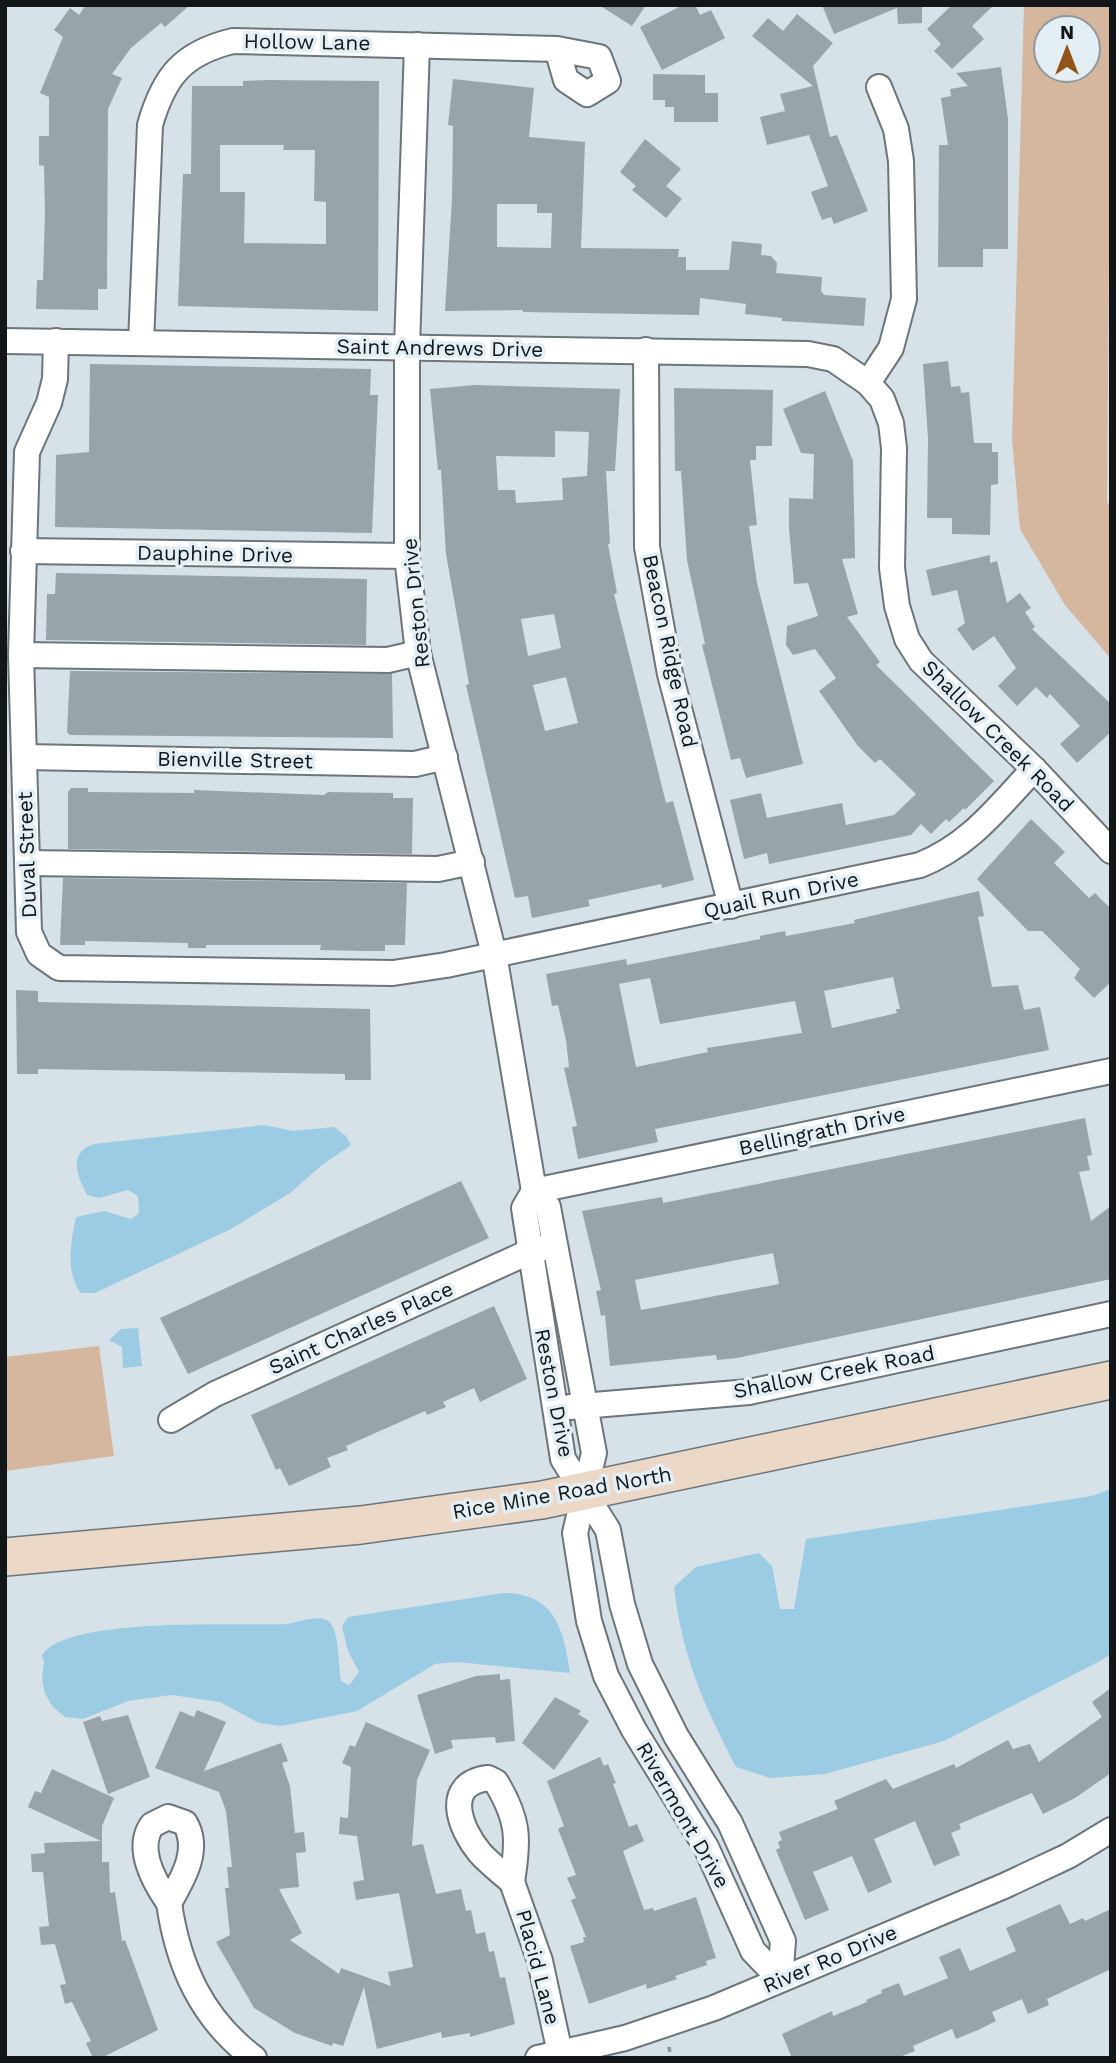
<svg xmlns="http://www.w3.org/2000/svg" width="1116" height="2063" font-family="'Work Sans',sans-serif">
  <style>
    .green { fill: #d5b69e; fill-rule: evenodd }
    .water { fill: #9bcce4 }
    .building { fill: #99a4a9; fill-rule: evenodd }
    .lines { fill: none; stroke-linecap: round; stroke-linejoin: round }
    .street-casing { stroke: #6b757a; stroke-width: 28 }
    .secondary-casing { stroke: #6b757a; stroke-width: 40 }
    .path { stroke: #8c9499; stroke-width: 3.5; stroke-dasharray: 5 5; stroke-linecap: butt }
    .street { stroke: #fff; stroke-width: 24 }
    .secondary { stroke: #ecd8c7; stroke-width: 37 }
    .labels { text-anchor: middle; stroke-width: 7; stroke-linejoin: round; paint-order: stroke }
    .street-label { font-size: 21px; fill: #121618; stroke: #e3eff5 }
  </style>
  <rect width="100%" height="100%" fill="#d6e2e8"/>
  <g class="green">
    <path d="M1024,5H1111L1107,502L1111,508V659L1065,605L1020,529L1012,439ZM1046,28H1088V70H1046Z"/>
    <path d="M99,1346L114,1456L5,1471V1357Z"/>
  </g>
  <g class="water">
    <path d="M264,1125L293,1131L334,1127L346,1136L351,1145L322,1165L290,1193L231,1229L95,1293H81C65,1273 71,1240 76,1217L104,1211L131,1219L139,1213L138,1196L128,1190L99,1198L87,1195C77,1175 67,1153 94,1144Z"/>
    <path d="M138,1328L142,1366L123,1368L122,1347L109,1340L121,1329Z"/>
    <path d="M1111,1489V1654L1100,1661L944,1741L825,1774L770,1778L736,1767C704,1705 682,1657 674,1587L696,1567L759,1553L772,1566L780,1609H794L806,1539L1092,1496Z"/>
    <path d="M503,1593C555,1593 564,1630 570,1673L456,1662L435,1664L357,1711L282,1726L259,1723L220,1702L172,1695L128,1701L83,1719L65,1717L53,1707L45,1694L42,1679L44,1662L42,1655C67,1616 239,1626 286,1624C298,1623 318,1614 328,1621C340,1630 338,1665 341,1681L349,1685L359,1672L348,1651L342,1626L348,1617Z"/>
  </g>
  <g class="building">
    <path d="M86,5H190L165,27L161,23L131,48L112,74L122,78L108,109L107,289H98V310L36,309L37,280H43L45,214L44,166L39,165V136H49V97L40,93L63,37L54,30L70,8L79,15Z"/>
    <path d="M599,5H646L632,26Z"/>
    <path d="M683,5H695L700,15L711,10L725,38L662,70L640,27Z"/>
    <path d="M822,5H922V23L898,24L897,8L834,34Z"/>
    <path d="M952,5H994L972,26L984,39L952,69L934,51L941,44L927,29Z"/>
    <path d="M797,14L833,43L813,66L830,137L837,135L868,211L834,224L831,217L822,220L811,192L828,186L809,135L767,145L760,117L785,111L780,94L813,86L752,36L768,18L783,31Z"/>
    <path d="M1001,67L1008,119V249H983V267H938L939,145H948L941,98L951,96L950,89L968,86L956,73Z"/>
    <path d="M653,74L705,75V93H718V122H674V107H665V100H653Z"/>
    <path d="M453,79L534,88L529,137L585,142L581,248L679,249L678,257H686V270H729L732,241L762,244L761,255L771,256L777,263L776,273L822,277L821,291L824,295L866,298L864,326L782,321V318L745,314L746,304L700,298L699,315L523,312V310L445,311L452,199L453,126L448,125ZM497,204H537V213H552L551,248L497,247Z"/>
    <path d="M267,80L379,81L378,311L178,306L183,174H191L192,86H243V81ZM220,145H284L283,150H315L314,201L326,202V244L244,243L245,192H220Z"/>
    <path d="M645,139L681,169L666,186L682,199L666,218L632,190L636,186L620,172Z"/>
    <path d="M948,361L951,387L960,386L961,393L969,392L974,443H992V452H998V484L991,485L990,535L952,534V518H927L928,438L923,364Z"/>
    <path d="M90,364L371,369L370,395H378L372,533L55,527L56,455L89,452Z"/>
    <path d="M475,385L620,389L615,471H606L610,544H608L617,593L614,594L666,803L673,801L694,880L662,888L661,884L588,900L590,906L532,918L528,896L515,898L466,685L469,684L446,554L441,470H438L430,389ZM555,431L589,432L587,476L562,478L563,500L516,503L515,490H498L496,456L555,457ZM554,614L561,648L528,656L521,619ZM566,677L578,723L545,731L533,685Z"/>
    <path d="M674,388L773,390L772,446H756V460H750L757,525L749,526L757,583L803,764L746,778L740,758L731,760L702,645L705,644L687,560L681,471H675Z"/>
    <path d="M825,391L853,461L855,558L842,559L858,614L847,617L880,662L876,665L994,781L965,810L964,808L949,822L946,819L931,834L921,824L911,835L769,864L767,853L744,859L730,800L761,793L767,818L842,803L846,825L894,815L916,794L880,759L875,763L858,746L819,691L836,678L815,649L793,655L786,645L787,626L818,616L808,583L794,584L789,528V498L813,499L814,454L801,453L783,409Z"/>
    <path d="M990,555V563L997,561L1007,603L1020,593L1031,608L1025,612L1035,627L1032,629L1111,704V732L1077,763L1060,744L1080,726L1050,694L1047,698L1036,687L1017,706L998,686L1016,668L994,636L973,651L957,629L965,623L957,590L932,596L926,570Z"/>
    <path d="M56,573L367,579L366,645L46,640L47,594H55Z"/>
    <path d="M70,671L392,674L393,738L70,735L67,732Z"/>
    <path d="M71,788H88V792L194,793V790L324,795L328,792L393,793V798H413L412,854L68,849V792Z"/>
    <path d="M1031,819L1065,852L1054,863L1089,898L1095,893L1111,909V982L1094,998L1074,978L1080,969L1042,931H1028L977,879Z"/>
    <path d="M63,878L407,883L405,945H385V951H364L320,950L321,945H206V948H188V943L85,941V945H60Z"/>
    <path d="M979,891L984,916L978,917L992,987L1018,985L1024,1010L1040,1007L1049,1050L655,1129L658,1142L578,1159L572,1127L577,1126L564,1068L569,1067L566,1040L558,1005L552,1006L546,974L626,959L627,965L760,939V936L785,931L786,936L855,923L854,920ZM893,977L900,1009H896L897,1013L832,1028L824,991ZM650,978L660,1024L795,1001L802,1033L707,1048L708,1052L636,1067L619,984Z"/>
    <path d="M16,990L38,991V1002L370,1009L371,1080H345V1074L38,1069V1074H17Z"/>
    <path d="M1085,1118L1092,1155L1087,1156L1090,1170L1079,1172L1091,1221L1111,1206V1279L737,1358L717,1360L716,1355L610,1366L605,1315L601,1316L596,1291L601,1290L582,1211L662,1197L663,1203ZM773,1253L779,1284L641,1310L635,1280Z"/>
    <path d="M461,1181L489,1238L188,1374L160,1318Z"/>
    <path d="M494,1306L527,1379L480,1402L474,1388L443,1402L446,1407L427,1415L425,1411L346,1446L348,1450L327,1458L331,1467L289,1486L280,1468L276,1470L251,1415Z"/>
    <path d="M500,1674V1680L510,1679L515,1741L496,1743L495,1737L451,1740L453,1748L435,1754L417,1695L476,1676Z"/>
    <path d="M1111,1688V1773L1075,1798L1043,1814L1032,1793L959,1824L961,1829L951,1833L960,1855L934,1866L915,1821L874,1839L892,1882L868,1893L852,1856L813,1872L829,1910L805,1920L776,1850L780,1848L778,1842L782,1840L779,1832L838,1809L834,1801L886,1779L893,1789L954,1764L956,1768L1008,1740L1013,1749L1030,1744L1039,1762L1102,1717L1092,1702Z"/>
    <path d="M555,1697L581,1711L578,1714L589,1721L554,1770L522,1743Z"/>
    <path d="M197,1710L226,1722L204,1771L281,1743L288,1761L282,1763L290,1786L295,1833L304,1832L306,1852L296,1853L299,1887L279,1889L302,1933L290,1940L339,1974L341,1968L391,1986L388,1972L413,1967L399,1893L356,1900L353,1882L364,1880L357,1836L339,1834L340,1817L348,1818L351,1767L342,1763L350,1745L355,1747L366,1722L430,1750L417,1780L412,1846L423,1844L436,1894L461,1889L466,1911L471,1910L476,1934L485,1932L489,1952L494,1951L500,1978L505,1977L515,2024L470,2037V2033L442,2038L441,2032L377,2049L364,1987L343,2046L333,2043L332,2046L295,2033L254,2008L216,1942L230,1935L225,1888H229L227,1867H232L226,1811L219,1792L155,1768L180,1711L194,1717Z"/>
    <path d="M128,1715L150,1777L108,1794L83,1722L100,1716L102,1721Z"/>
    <path d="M600,1757L604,1766L608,1764L616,1783L613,1784L629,1827L637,1824L644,1841L623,1851L644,1910L653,1908L654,1911L696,1897L716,1958L706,1961L707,1965L675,1976L677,1979L647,1989L646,1984L589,2004L570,1946L584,1942L583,1937H586L571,1900L576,1898L567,1878L576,1875L558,1829L564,1826L547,1781Z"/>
    <path d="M52,1769L114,1798L102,1826V1862H109L110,1893L115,1892L122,1941L125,1940L158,2030L101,2058H93L86,2043L91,2041L72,2002L65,2004L60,1985L66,1984L55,1944L41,1945L39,1927L49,1926L43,1872H32L31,1854L45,1853L44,1843L101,1841L28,1807L35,1791L41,1793Z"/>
    <path d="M1060,1904L1070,1924L1083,1918L1085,1921L1111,1909V1969L1047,1999L1049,2005L1028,2014L1022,1999L992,2012L996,2021L978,2030L956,2039L952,2029L913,2046L915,2051L897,2058H792L782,2034L832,2011L833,2016L867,2002L866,2000L882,1993L881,1990L899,1983L904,1996L948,1978L939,1957L960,1948L970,1971L1016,1951L1006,1928Z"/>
  </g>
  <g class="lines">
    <g class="street-casing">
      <g id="street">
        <path d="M417,45L407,348V556L418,653L494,954L534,1191L548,1207L594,1453L575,1533L589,1621L606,1676L634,1730L706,1847L753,1951L780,1979"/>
        <path d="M879,87L896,129L901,161L904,299L891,348L868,383L882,399L891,423L894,448L892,568L897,606L907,639L921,661L1034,769L1111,851"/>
        <path d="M5,341L808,354L833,359L868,383"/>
        <path d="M56,341L55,379L49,403L27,452L21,655L29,932L39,954L59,968L393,973L446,965L920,865C970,845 997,808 1034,769"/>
        <path d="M141,343L150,125C164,76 183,53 233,41L557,49L599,57L608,81L587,94L566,80L557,49"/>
        <path d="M646,350L647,547L670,674L731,906"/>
        <path d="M23,551L407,556"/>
        <path d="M21,655L388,660L418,653"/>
        <path d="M24,757L415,764L445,757"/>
        <path d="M28,863L438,869L472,862"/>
        <path d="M534,1191L524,1208L563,1459L608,1530L622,1604L640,1664L676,1736L730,1823L783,1941L780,1979"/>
        <path d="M534,1191L1111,1071"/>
        <path d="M570,1407L749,1392L1111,1314"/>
        <path d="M171,1420L215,1394L529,1252L544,1248"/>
        <path d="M488,1778L496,1782C519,1820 519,1839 512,1882C502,1873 490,1864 480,1853C460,1829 442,1784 488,1778Z"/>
        <path d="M168,1817L185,1823C201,1850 182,1880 169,1903C155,1883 135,1849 152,1825Z"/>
        <path d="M512,1882L540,1961L560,2053"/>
        <path d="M169,1903C178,1966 202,2019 254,2058"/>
        <path d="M538,2058L625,2038L714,2008L1004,1886L1068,1856L1111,1830"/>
      </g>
    </g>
    <g class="secondary-casing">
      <path id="secondary" d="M5,1557L361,1525L542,1500L1111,1380"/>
    </g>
    <path class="path" d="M669,2047L671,2058"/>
    <use href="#street" class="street"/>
    <use href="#secondary" class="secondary"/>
  </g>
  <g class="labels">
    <g class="street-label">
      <text transform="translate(307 42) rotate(1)" y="7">Hollow Lane</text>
      <text transform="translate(440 348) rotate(1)" y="7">Saint Andrews Drive</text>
      <text transform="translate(215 554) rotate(1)" y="7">Dauphine Drive</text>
      <text transform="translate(416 603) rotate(-96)" y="7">Reston Drive</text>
      <text transform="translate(670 651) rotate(78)" y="7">Beacon Ridge Road</text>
      <text transform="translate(998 736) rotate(45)" y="7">Shallow Creek Road</text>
      <text transform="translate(235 760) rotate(1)" y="7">Bienville Street</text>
      <text transform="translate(27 855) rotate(-92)" y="7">Duval Street</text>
      <text transform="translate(781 895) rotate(-12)" y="7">Quail Run Drive</text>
      <text transform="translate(822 1131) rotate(-12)" y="7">Bellingrath Drive</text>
      <text transform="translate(361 1328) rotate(-24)" y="7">Saint Charles Place</text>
      <text transform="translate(834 1372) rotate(-11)" y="7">Shallow Creek Road</text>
      <text transform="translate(554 1393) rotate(79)" y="7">Reston Drive</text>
      <text transform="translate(562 1493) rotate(-10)" y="7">Rice Mine Road North</text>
      <text transform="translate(683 1815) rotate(60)" y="7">Rivermont Drive</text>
      <text transform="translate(830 1959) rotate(-23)" y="7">River Ro Drive</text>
      <text transform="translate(538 1967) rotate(75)" y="7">Placid Lane</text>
    </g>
  </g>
  <rect width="1116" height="2063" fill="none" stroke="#121618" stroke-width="14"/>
  <g transform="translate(1067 49)"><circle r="33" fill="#e3eff5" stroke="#8f989d" stroke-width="2"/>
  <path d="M0-5L12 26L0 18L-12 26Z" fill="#925418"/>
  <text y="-10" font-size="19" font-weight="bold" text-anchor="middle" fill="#121618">N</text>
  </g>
</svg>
